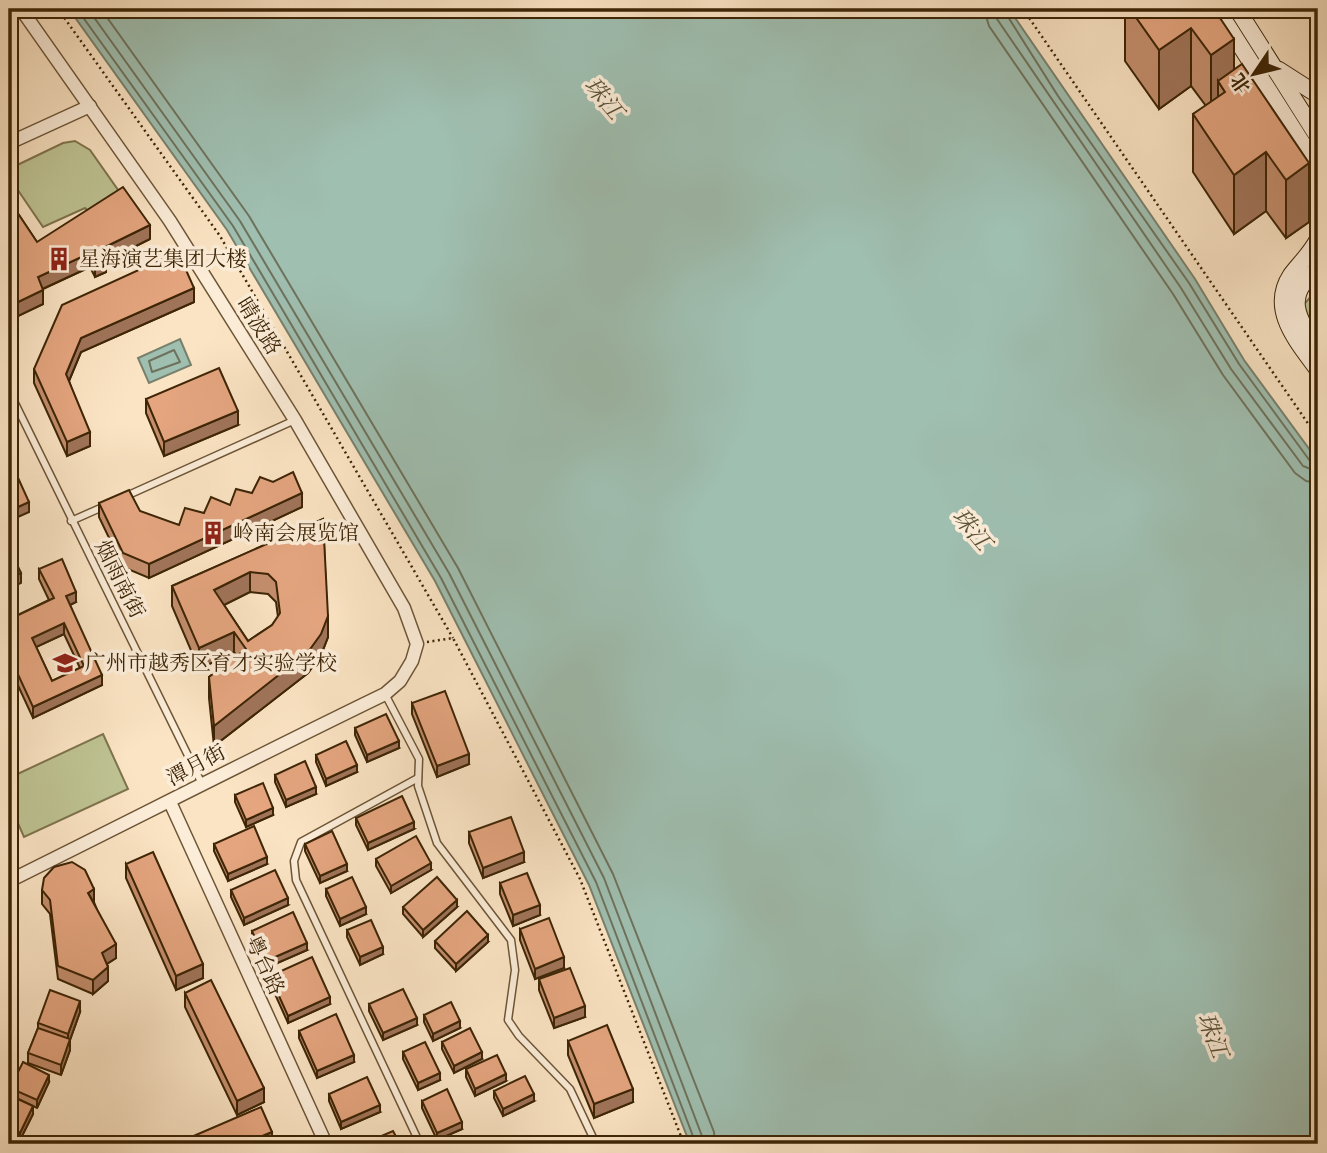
<svg xmlns="http://www.w3.org/2000/svg" width="1327" height="1153" font-family="'Sorts Mill Goudy','Noto Serif SC',serif">
  <style>
    .green { fill: #bfc494; stroke: #7e744d; stroke-width: 2 }
    .water { fill: #9fbfb1; stroke: #78816d; stroke-width: 2 }
    .lines { fill: none; stroke-linecap: round; stroke-linejoin: round }
    .shore { stroke: #6e725c; stroke-width: 2 }
    .lane-casing { stroke: #6c5536; stroke-width: 9 }
    .street-casing { stroke: #6c5536; stroke-width: 15 }
    .secondary-casing { stroke: #3d2506; stroke-width: 18 }
    .path { stroke: #3d2506; stroke-width: 2.5; stroke-dasharray: 2 3.5; stroke-linecap: butt }
    .lane { stroke: #fcedd9; stroke-width: 6 }
    .street { stroke: #fcedd9; stroke-width: 12 }
    .secondary { stroke: #fcedd9; stroke-width: 16 }
    .wall { fill: #c48e6d; stroke: #3d2506; stroke-width: 2; fill-rule: evenodd }
    .shaded-wall { fill: #a07459; stroke: #3d2506; stroke-width: 2 }
    .building { fill: #e4a57f; stroke: #3d2506; stroke-width: 2; fill-rule: evenodd }
    .labels { text-anchor: middle; stroke-width: 7; stroke-linejoin: round; paint-order: stroke }
    .poi-label { font-size: 21px; fill: #3d2506; stroke: #fcedd9; text-anchor: start }
    .street-label { font-size: 21px; fill: #3d2506; stroke: #fcedd9 }
    .water-label { font-size: 23px; font-style: italic; fill: #5a5339; stroke: #fcedd9 }
  </style>
  <rect width="100%" height="100%" fill="#fbe4c4"/>
  <filter id="stains"><feTurbulence type="fractalNoise" baseFrequency=".00286" numOctaves="4"/><feColorMatrix values="0 0 0 0 .2 0 0 0 0 .09 0 0 0 0 .02 0 0 0 .5 -.17"/></filter>
  <radialGradient id="worn" r=".72"><stop offset=".6" stop-color="#630" stop-opacity="0"/><stop offset="1" stop-color="#630" stop-opacity=".3"/></radialGradient>
  <g class="green">
    <path d="M75,141L90,150L123,197L92,216L85,208L43,227L9,177V169L63,143Z"/>
    <path d="M1318,283V337L1305,315L1304,304L1316,291Z"/>
    <path d="M103,734L128,789L24,837L9,803V778Z"/>
  </g>
  <g class="water">
    <path d="M69,9H1009L1195,279L1244,360L1318,461V1144H690L589,885L435,581L227,230Z"/>
    <path d="M180,339L191,365L149,383L138,358Z"/>
  </g>
  <g class="lines">
    <g class="shore">
      <path d="M77,9L233,226L441,578L596,882L696,1144"/>
      <path d="M88,9L240,221L449,573L604,878L705,1144"/>
      <path d="M101,9L249,216L458,568L613,874L714,1132L715,1144"/>
      <path d="M984,9L989,26L1173,294L1223,375L1295,473L1306,481L1318,483"/>
      <path d="M995,9L997,19L1181,288L1231,369L1303,466L1318,472"/>
      <path d="M1003,9L1058,96L1189,283L1239,364L1310,461L1318,463"/>
      <path d="M174,350L180,362L152,372L149,361Z"/>
    </g>
    <g class="lane-casing">
      <g id="lane">
        <path d="M9,391L201,782"/>
        <path d="M124,497L295,420"/>
        <path d="M71,521L105,506"/>
        <path d="M385,694L419,759L418,786L437,843L511,940L515,970L508,1020L519,1036L570,1089L596,1144"/>
        <path d="M418,778L301,842L294,861L296,880L420,1144"/>
      </g>
    </g>
    <g class="street-casing">
      <g id="street">
        <path d="M9,143L90,106"/>
        <path d="M170,802L326,1144"/>
        <path d="M9,881C134,819 259,755 385,694L400,681L412,661L417,644L404,608L295,420L170,221L21,9"/>
      </g>
    </g>
    <g class="secondary-casing">
      <g id="secondary">
        <path d="M1217,9L1318,168"/>
        <path d="M1237,9L1318,137"/>
        <path d="M1279,70L1318,95"/>
        <path d="M1301,164L1318,204"/>
        <path d="M1318,239C1311,253 1300,263 1291,275C1268,310 1298,342 1318,370"/>
        <path d="M1318,269C1283,295 1297,318 1318,348"/>
      </g>
    </g>
    <g class="path">
      <path d="M58,9L220,236L453,638"/>
      <path d="M1023,9L1318,438"/>
      <path d="M427,642L453,638L580,879L684,1144"/>
    </g>
    <use href="#lane" class="lane"/>
    <use href="#street" class="street"/>
    <use href="#secondary" class="secondary"/>
  </g>
  <g class="wall">
    <path d="M1125,9H1214L1234,70L1309,222L1286,238L1266,211L1234,234L1193,172V114L1206,106L1191,86L1159,109L1125,61Z"/>
    <path d="M1307,9H1318V25Z"/>
    <path d="M9,200L37,242L150,239L106,261V272L95,277L90,267L43,289V304L14,318L9,307Z"/>
    <path d="M194,302L81,352L69,381L90,446L67,456L34,383V369Z"/>
    <path d="M146,399L238,425L164,456L146,413Z"/>
    <path d="M99,503L179,525L204,513L230,505L302,507L149,578L123,567L99,517Z"/>
    <path d="M323,519L328,637L321,655L308,673L214,746L209,698V677L237,656L234,652L199,669L172,606V586ZM250,592L268,594L276,602L278,617L272,625L248,641L224,605Z"/>
    <path d="M39,569L76,602L70,605L102,685L33,718L9,666V618L10,619L49,600L39,579ZM64,634L80,668L52,681L36,647Z"/>
    <path d="M412,703L469,764L437,777L412,714Z"/>
    <path d="M355,728L399,748L367,762L355,735Z"/>
    <path d="M316,755L357,772L326,786L316,762Z"/>
    <path d="M275,775L316,794L286,807L275,782Z"/>
    <path d="M235,795L273,815L246,827L235,802Z"/>
    <path d="M356,818L414,829L368,850L356,825Z"/>
    <path d="M469,832L524,862L483,878L469,843Z"/>
    <path d="M214,844L267,864L228,881L214,851Z"/>
    <path d="M305,844L347,871L320,883L305,851Z"/>
    <path d="M376,859L431,870L391,893L376,866Z"/>
    <path d="M126,864L203,978L176,990L126,878Z"/>
    <path d="M500,883L540,915L513,926L500,894Z"/>
    <path d="M326,889L366,914L340,926L326,896Z"/>
    <path d="M42,890L94,902L116,958L107,964L108,981L93,994L58,979L50,914L42,904Z"/>
    <path d="M231,890L288,905L244,925L231,897Z"/>
    <path d="M403,907H457L423,937L403,914Z"/>
    <path d="M520,929L564,968L535,979L520,940Z"/>
    <path d="M347,930L383,954L360,965L347,937Z"/>
    <path d="M252,931L307,950L266,968L252,938Z"/>
    <path d="M435,941L488,942L456,971L435,948Z"/>
    <path d="M270,976L330,1004L288,1023L270,983Z"/>
    <path d="M539,979L585,1017L554,1028L539,990Z"/>
    <path d="M185,993L264,1102L237,1115L185,1007Z"/>
    <path d="M369,1004L417,1025L383,1040L369,1011Z"/>
    <path d="M80,1012L70,1040V1050L61,1075L28,1063V1053L38,1028V1023Z"/>
    <path d="M424,1015L460,1028L433,1041L424,1022Z"/>
    <path d="M299,1031L354,1062L317,1078L299,1038Z"/>
    <path d="M568,1041L633,1102L594,1118L568,1055Z"/>
    <path d="M442,1042L482,1059L454,1073L442,1049Z"/>
    <path d="M403,1052L440,1080L418,1090L403,1059Z"/>
    <path d="M466,1069L506,1081L475,1096L466,1077Z"/>
    <path d="M49,1082L37,1108L10,1095V1088Z"/>
    <path d="M494,1091L534,1101L503,1116L494,1098Z"/>
    <path d="M329,1094L380,1112L341,1129L329,1101Z"/>
    <path d="M9,1095L33,1114L20,1140L14,1137V1142L9,1144Z"/>
    <path d="M422,1101L462,1129L437,1140L422,1108Z"/>
  </g>
  <g class="shaded-wall">
    <path d="M1191,28V86L1159,109V50Z"/>
    <path d="M1234,39V97L1225,92L1218,81V108L1211,113V55Z"/>
    <path d="M16,66V80L11,95L9,98V84Z"/>
    <path d="M1266,152V211L1234,234V175Z"/>
    <path d="M1309,163V222L1286,238V180Z"/>
    <path d="M150,225V239L106,261V272L95,277V263L101,249Z"/>
    <path d="M90,253V267L38,291V277Z"/>
    <path d="M194,288V302L81,352L66,388V374L81,338Z"/>
    <path d="M43,290V304L14,318V304Z"/>
    <path d="M238,411V425L164,456V442Z"/>
    <path d="M90,432V446L67,456V442Z"/>
    <path d="M302,493V507L149,578V564Z"/>
    <path d="M29,502V512L9,521V511Z"/>
    <path d="M250,572V592L214,610V590Z"/>
    <path d="M21,573V583L9,589V578Z"/>
    <path d="M76,592V602L66,607V596Z"/>
    <path d="M328,616V637L321,655L308,673L214,746V726Z"/>
    <path d="M64,623V634L32,649V638Z"/>
    <path d="M234,632V652L199,669V648Z"/>
    <path d="M102,675V685L33,718V707Z"/>
    <path d="M399,741V748L367,762V755Z"/>
    <path d="M469,754V764L437,777V766Z"/>
    <path d="M357,765V772L326,786V779Z"/>
    <path d="M316,787V794L286,807V800Z"/>
    <path d="M273,808V815L246,827V820Z"/>
    <path d="M414,822V829L368,850V843Z"/>
    <path d="M524,852V862L483,878V868Z"/>
    <path d="M267,857V864L228,881V874Z"/>
    <path d="M431,863V870L391,893V886Z"/>
    <path d="M347,864V871L320,883V876Z"/>
    <path d="M94,889V903L88,893Z"/>
    <path d="M288,898V905L244,925V918Z"/>
    <path d="M457,900V907L423,937V930Z"/>
    <path d="M540,905V915L513,926V915Z"/>
    <path d="M366,907V914L340,926V919Z"/>
    <path d="M488,935V942L456,971V964Z"/>
    <path d="M307,943V950L266,968V961Z"/>
    <path d="M116,944V958L102,967V953Z"/>
    <path d="M383,947V954L360,965V957Z"/>
    <path d="M564,957V968L535,979V969Z"/>
    <path d="M203,964V978L176,990V976Z"/>
    <path d="M108,967V981L93,994V980Z"/>
    <path d="M330,997V1004L288,1023V1016Z"/>
    <path d="M80,1001V1012L70,1040V1050L61,1075V1065L68,1044V1034Z"/>
    <path d="M585,1006V1017L554,1028V1018Z"/>
    <path d="M417,1018V1025L383,1040V1033Z"/>
    <path d="M460,1021V1028L433,1041V1034Z"/>
    <path d="M482,1052V1059L454,1073V1066Z"/>
    <path d="M354,1055V1062L317,1078V1071Z"/>
    <path d="M440,1073V1080L418,1090V1083Z"/>
    <path d="M506,1074V1081L475,1096V1089Z"/>
    <path d="M49,1075V1082L37,1108V1100Z"/>
    <path d="M264,1088V1102L237,1115V1101Z"/>
    <path d="M633,1089V1102L594,1118V1104Z"/>
    <path d="M534,1094V1101L503,1116V1109Z"/>
    <path d="M380,1105V1112L341,1129V1122Z"/>
    <path d="M33,1106V1114L20,1140V1133Z"/>
    <path d="M462,1122V1129L437,1140V1133Z"/>
    <path d="M14,1132V1142L13,1144H9Z"/>
    <path d="M272,1132V1144H243Z"/>
  </g>
  <g class="building">
    <path d="M1130,9H1214L1234,39L1211,55L1191,28L1159,50Z"/>
    <path d="M9,41L15,54L16,66L11,81L9,84Z"/>
    <path d="M1242,64L1309,163L1286,180L1266,152L1234,175L1193,114L1225,92L1218,81Z"/>
    <path d="M123,187L150,225L101,249L106,258L95,263L90,253L38,277L43,290L14,304L9,293V200L37,242Z"/>
    <path d="M178,252L194,288L81,338L66,374L90,432L67,442L34,369L62,305Z"/>
    <path d="M219,368L238,411L164,442L146,399Z"/>
    <path d="M9,458L29,502L9,511Z"/>
    <path d="M293,472L302,493L149,564L123,553L99,503L129,490L140,511L179,525L185,508L204,513L211,497L230,505L236,489L252,493L260,477L273,482Z"/>
    <path d="M323,519L328,616L321,634L308,652L214,726L209,677L246,649L234,632L199,648L172,586ZM250,572L268,574L276,582L280,613L272,625L248,641L214,590Z"/>
    <path d="M12,554L21,573L9,578V555Z"/>
    <path d="M62,559L76,592L66,596L102,675L33,707L9,655V618L10,619L54,598L39,569ZM64,623L84,666L52,681L32,638Z"/>
    <path d="M445,691L469,754L437,766L412,703Z"/>
    <path d="M386,714L399,741L367,755L355,728Z"/>
    <path d="M346,741L357,765L326,779L316,755Z"/>
    <path d="M305,761L316,787L286,800L275,775Z"/>
    <path d="M263,783L273,808L246,820L235,795Z"/>
    <path d="M402,796L414,822L368,843L356,818Z"/>
    <path d="M511,817L524,852L483,868L469,832Z"/>
    <path d="M254,826L267,857L228,874L214,844Z"/>
    <path d="M332,831L347,864L320,876L305,844Z"/>
    <path d="M416,836L431,863L391,886L376,859Z"/>
    <path d="M153,852L203,964L176,976L126,864Z"/>
    <path d="M72,862L85,870L94,889L88,893L116,944L102,953L108,967L93,980L58,966L50,900L42,890L44,878L54,867Z"/>
    <path d="M275,870L288,898L244,918L231,890Z"/>
    <path d="M527,873L540,905L513,915L500,883Z"/>
    <path d="M352,877L366,907L340,919L326,889Z"/>
    <path d="M437,877L457,900L423,930L403,907Z"/>
    <path d="M467,911L488,935L456,964L435,941Z"/>
    <path d="M293,912L307,943L266,961L252,931Z"/>
    <path d="M549,918L564,957L535,969L520,929Z"/>
    <path d="M371,920L383,947L360,957L347,930Z"/>
    <path d="M312,957L330,997L288,1016L270,976Z"/>
    <path d="M570,968L585,1006L554,1018L539,979Z"/>
    <path d="M211,980L264,1088L237,1101L185,993Z"/>
    <path d="M403,989L417,1018L383,1033L369,1004Z"/>
    <path d="M50,990L80,1001L68,1034L38,1023Z"/>
    <path d="M451,1002L460,1021L433,1034L424,1015Z"/>
    <path d="M336,1014L354,1055L317,1071L299,1031Z"/>
    <path d="M607,1025L633,1089L594,1104L568,1041Z"/>
    <path d="M38,1028L70,1039L61,1065L28,1053Z"/>
    <path d="M470,1028L482,1052L454,1066L442,1042Z"/>
    <path d="M425,1042L440,1073L418,1083L403,1052Z"/>
    <path d="M497,1055L506,1074L475,1089L466,1069Z"/>
    <path d="M23,1062L49,1075L37,1100L10,1088Z"/>
    <path d="M525,1076L534,1094L503,1109L494,1091Z"/>
    <path d="M367,1077L380,1105L341,1122L329,1094Z"/>
    <path d="M447,1089L462,1122L437,1133L422,1101Z"/>
    <path d="M9,1095L33,1106L20,1133L9,1127Z"/>
    <path d="M261,1107L272,1132L243,1144H175Z"/>
    <path d="M9,1129L14,1132L9,1143Z"/>
    <path d="M393,1131L400,1144H363Z"/>
  </g>
  <defs>
    <g id="building-bare" transform="scale(1.89)"><path d="M-4-6H4V6H1V3H-1V6H-4ZM-2.5-4.3h1.7v1.8h-1.7ZM.8-4.3h1.7v1.8H.8ZM-2.5-1h1.7V.8h-1.7ZM.8-1h1.7V.8H.8Z" fill="#8f2418" stroke="#fcedd9" stroke-width="2.5" paint-order="stroke"/></g>
    <g id="school-bare" transform="scale(1.89)"><path d="M0-5L7-2L0 1L-7-2ZM-4 1L0 2.5L4 1V4Q0 6-4 4Z" fill="#8f2418" stroke="#fcedd9" stroke-width="2.5" paint-order="stroke"/></g>
  </defs>
  <g fill-rule="evenodd">
    <use href="#building-bare" x="59" y="259"/>
    <use href="#building-bare" x="213" y="533"/>
    <use href="#school-bare" x="65" y="663"/>
  </g>
  <g class="labels">
    <g class="poi-label">
      <text x="79" y="266">星海演艺集团大楼</text>
      <text x="233" y="540">岭南会展览馆</text>
      <text x="85" y="670">广州市越秀区育才实验学校</text>
    </g>
    <g class="street-label">
      <text transform="translate(259 326) rotate(58)" y="7">晴波路</text>
      <text transform="translate(120 579) rotate(63)" y="7">烟雨南街</text>
      <text transform="translate(196 765) rotate(-28)" y="7">潭月街</text>
      <text transform="translate(265 965) rotate(65)" y="7">粤台路</text>
    </g>
    <g class="water-label">
      <text transform="translate(604 98) rotate(50)" y="8">珠江</text>
      <text transform="translate(972 529) rotate(50)" y="8">珠江</text>
      <text transform="translate(1213 1035) rotate(69)" y="8">珠江</text>
    </g>
  </g>
  <rect width="1327" height="1153" fill="none" stroke="#fbe4c4" stroke-width="35"/>
  <rect x="10" y="10" width="1306" height="1132" fill="none" stroke="#3d2506" stroke-width="3.5"/>
  <rect x="18" y="18" width="1292" height="1118" fill="none" stroke="#3d2506" stroke-width="2"/>
  <g transform="translate(1254 74) rotate(235)" stroke="#fcedd9" stroke-width="5" paint-order="stroke">
  <path d="M0-5L12 26L0 18L-12 26Z" fill="#3d2506"/>
  <text y="-10" font-size="19" font-weight="bold" text-anchor="middle" fill="#3d2506">北</text>
  </g>
  <rect width="100%" height="100%" filter="url(#stains)"/>
  <rect width="100%" height="100%" fill="url(#worn)"/>
</svg>
